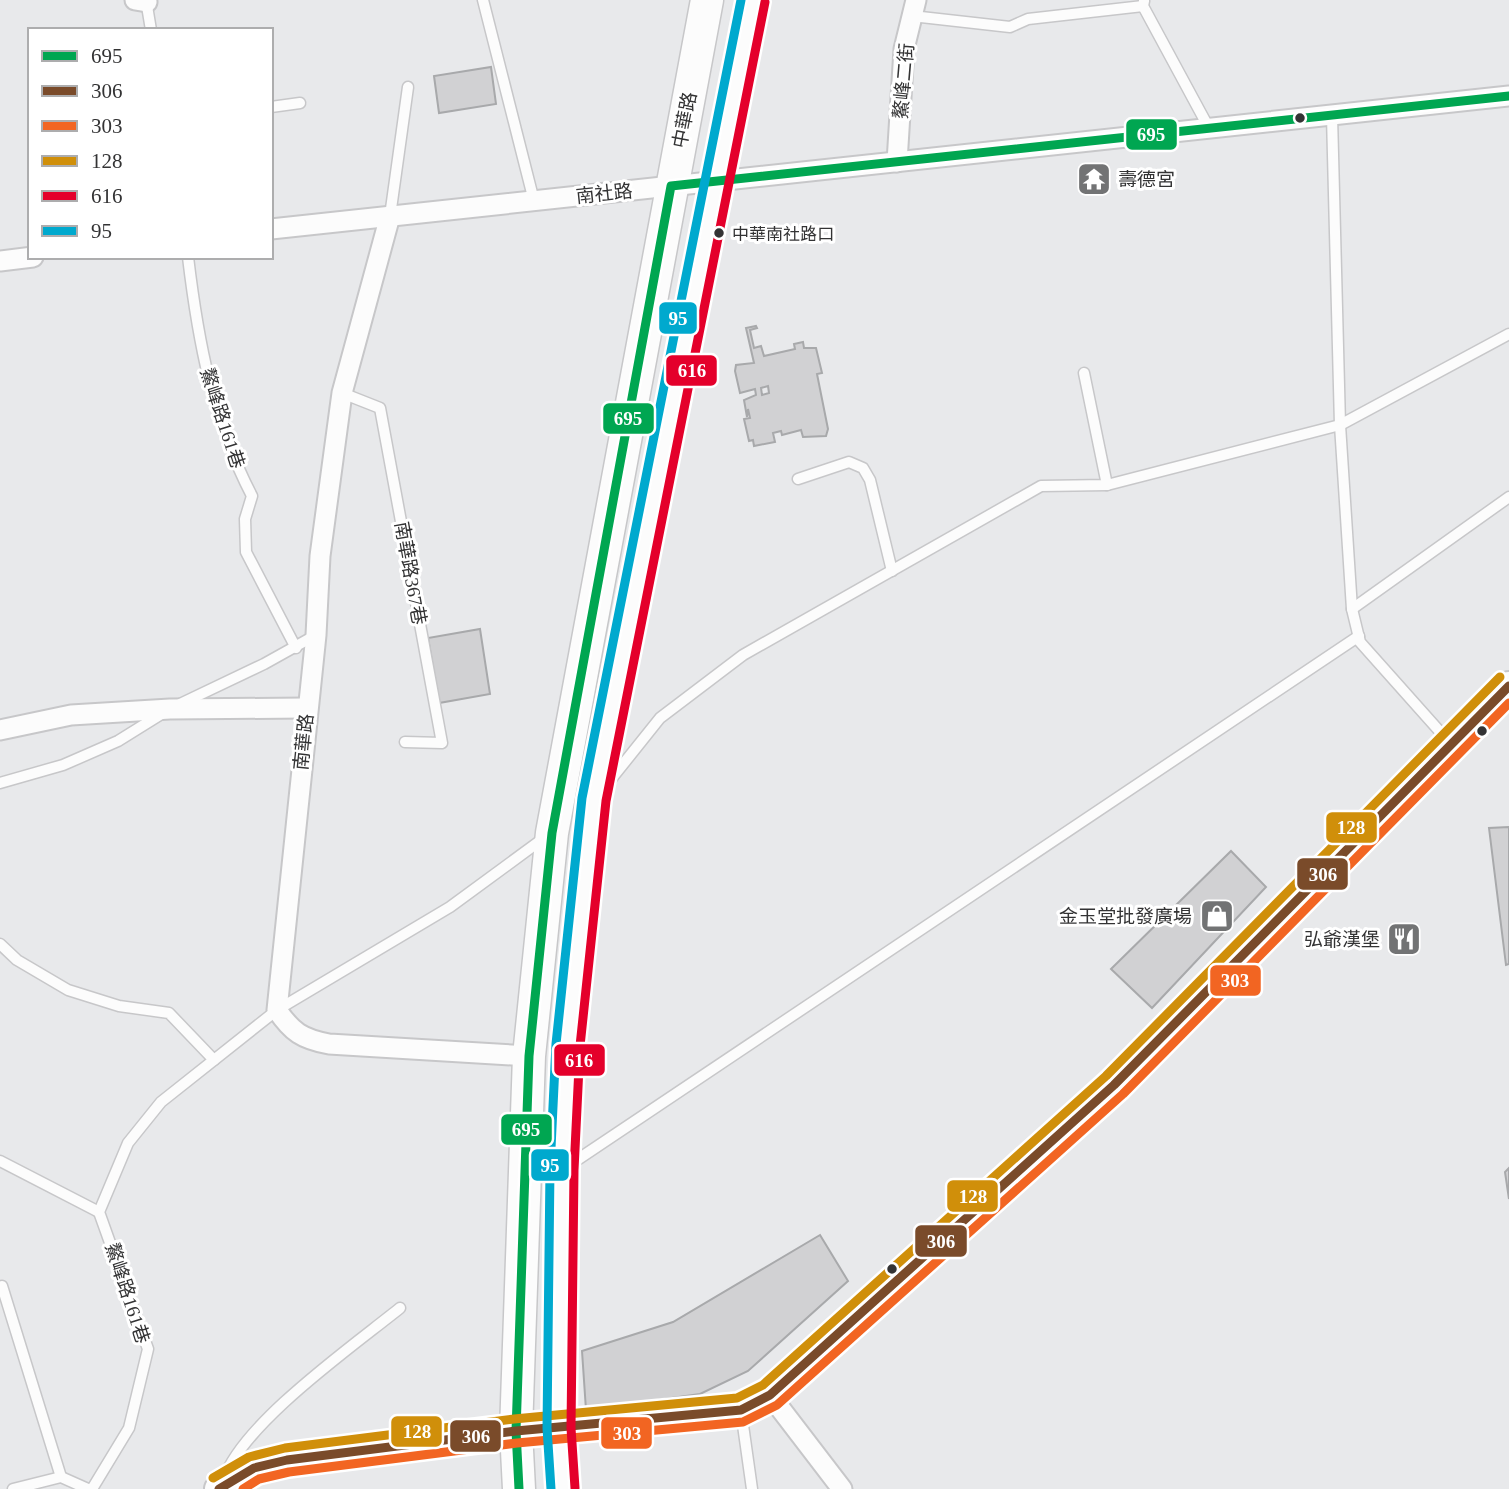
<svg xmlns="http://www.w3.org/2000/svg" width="1509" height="1489" font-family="'Times New Roman','Noto Sans TC',serif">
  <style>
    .building { fill: #d1d1d3; stroke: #a8a9ab; stroke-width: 2; fill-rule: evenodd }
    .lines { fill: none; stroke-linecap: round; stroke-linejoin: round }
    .lane-casing { stroke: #c7c7c9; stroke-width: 13 }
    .street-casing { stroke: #c7c7c9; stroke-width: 23 }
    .secondary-casing { stroke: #c7c7c9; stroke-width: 32 }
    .primary-casing { stroke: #c7c7c9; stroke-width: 35 }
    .lane { stroke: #fcfcfc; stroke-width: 10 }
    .street { stroke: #fcfcfc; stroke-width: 19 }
    .secondary { stroke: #fcfcfc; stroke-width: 28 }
    .primary { stroke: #fcfcfc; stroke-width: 32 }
    .bus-1-casing { stroke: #fff; stroke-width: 14 }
    .bus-2-casing { stroke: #fff; stroke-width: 14 }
    .bus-3-casing { stroke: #fff; stroke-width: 14 }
    .bus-4-casing { stroke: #fff; stroke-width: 14 }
    .bus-5-casing { stroke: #fff; stroke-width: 14 }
    .bus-6-casing { stroke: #fff; stroke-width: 14 }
    .bus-1 { stroke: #00a651; stroke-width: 9 }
    .bus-2 { stroke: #7a4b2a; stroke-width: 9 }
    .bus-3 { stroke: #f26522; stroke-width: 9 }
    .bus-4 { stroke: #d08f0a; stroke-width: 9 }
    .bus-5 { stroke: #e4002b; stroke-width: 9 }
    .bus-6 { stroke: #00a9ce; stroke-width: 9 }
    .bus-dot { fill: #333334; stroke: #fff; stroke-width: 2.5 }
    .labels { text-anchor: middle; stroke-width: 6; stroke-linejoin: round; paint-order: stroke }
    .bus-label { font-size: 17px; fill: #333334; stroke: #fff; text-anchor: start }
    .street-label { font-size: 19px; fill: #333334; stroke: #fff }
    .poi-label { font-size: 19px; fill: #333334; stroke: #fff; text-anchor: end }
    .line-badge { stroke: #fff; stroke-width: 2.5 }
    .badge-label { font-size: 19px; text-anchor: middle; font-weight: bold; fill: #fff }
  </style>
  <rect width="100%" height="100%" fill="#e8e9eb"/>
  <g class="building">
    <path d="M491,67L496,104L439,113L434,76Z"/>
    <path d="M756,326L757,328L750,330L754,348L761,346L764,356L795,349L794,344L803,342L804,348H816L822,373L817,374L828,429L826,436L803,437L801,430L782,435L781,431L773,433L775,442L754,446L753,440L749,441L744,419L750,418L748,409L747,417L744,400L756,395L755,389L740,393L735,371L736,365L754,363L746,328ZM768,386L769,393L762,395L761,388Z"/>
    <path d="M480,629L490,694L439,703L428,638Z"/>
    <path d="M1509,827V964L1506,965L1489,828Z"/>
    <path d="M1231,851L1266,887L1152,1008L1111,969Z"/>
    <path d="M1509,1168V1199L1505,1172Z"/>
    <path d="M820,1235L848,1281L748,1371L700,1394L586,1410L582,1351L673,1322Z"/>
  </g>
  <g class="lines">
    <g class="lane-casing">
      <g id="lane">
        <path d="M146,0L151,30"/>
        <path d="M483,0L534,201"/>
        <path d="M1144,1L1143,6L1210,130"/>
        <path d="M912,16L1010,27L1028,19L1143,6"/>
        <path d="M271,107L300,103"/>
        <path d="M1332,116L1340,425L1352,609L1360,642L1450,743"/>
        <path d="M390,216L408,87"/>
        <path d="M188,257C198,341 213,421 252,496L245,519L246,552L296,648"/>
        <path d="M1084,373L1107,485"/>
        <path d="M342,393L380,408L442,743L405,742"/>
        <path d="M798,479L849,462L863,468L870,480L892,571"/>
        <path d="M1352,609L1509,497"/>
        <path d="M180,704L264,664L316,635"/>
        <path d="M0,783L63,765L118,741L163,713"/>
        <path d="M608,783L660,718L743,655L1041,486L1107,485L1340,425L1509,334"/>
        <path d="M0,944L17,960L68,990L119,1006L169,1013L214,1060"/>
        <path d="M0,1161L99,1212"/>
        <path d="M568,1166L1359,636"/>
        <path d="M2,1286L61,1477"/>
        <path d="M741,1411L752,1489"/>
        <path d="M224,1479C242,1424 353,1346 400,1308"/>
        <path d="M13,1489L61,1477L88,1489"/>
        <path d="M92,1489L129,1428L148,1349L99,1212L128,1143L161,1102L277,1010L450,907L544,838"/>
      </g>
    </g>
    <g class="street-casing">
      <g id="street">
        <path d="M135,0L147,2"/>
        <path d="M897,162L904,49L916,0"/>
        <path d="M390,216L342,393L320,556L316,635L277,1010C292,1032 302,1039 329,1044L529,1056"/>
        <path d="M271,229L1509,96"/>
        <path d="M0,261L33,257"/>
        <path d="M0,730L71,715L170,709L306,708"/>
        <path d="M770,1395L842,1489"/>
      </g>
    </g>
    <g class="secondary-casing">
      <path id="secondary" d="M219,1489L254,1468L287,1460L516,1431L741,1410L770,1395L1114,1085L1509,686"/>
    </g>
    <g class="primary-casing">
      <g id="primary">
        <path d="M519,1489L516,1431L529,1056L552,833L707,0"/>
        <path d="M563,1489L559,1428L562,1170L568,1045L594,799L753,0"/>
      </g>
    </g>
    <use href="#lane" class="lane"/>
    <use href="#street" class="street"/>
    <use href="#secondary" class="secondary"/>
    <use href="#primary" class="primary"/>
    <g class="bus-1-casing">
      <path id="bus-1" d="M519,1489L516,1431L529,1056L552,833L671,186L1509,96"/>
    </g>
    <g class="bus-2-casing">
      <path id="bus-2" d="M219,1489L254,1468L287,1460L516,1431L741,1410L770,1395L1114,1085L1509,686"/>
    </g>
    <g class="bus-3-casing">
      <path id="bus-3" d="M243,1489L259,1479L289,1472L517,1443L743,1422L777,1405L1123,1094L1509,703"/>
    </g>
    <g class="bus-4-casing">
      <path id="bus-4" d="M213,1478L249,1457L285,1448L514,1419L737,1398L763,1385L1106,1076L1500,677"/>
    </g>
    <g class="bus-5-casing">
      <path id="bus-5" d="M575,1488L571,1428L574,1170L580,1046L606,801L765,2"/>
    </g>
    <g class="bus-6-casing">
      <path id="bus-6" d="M551,1489L547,1428L550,1169L556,1044L582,798L741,0"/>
    </g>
    <use href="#bus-1" class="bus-1"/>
    <use href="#bus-2" class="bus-2"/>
    <use href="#bus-3" class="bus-3"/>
    <use href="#bus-4" class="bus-4"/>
    <use href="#bus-5" class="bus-5"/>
    <use href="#bus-6" class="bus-6"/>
  </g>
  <defs>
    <g id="temple-square" transform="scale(1.75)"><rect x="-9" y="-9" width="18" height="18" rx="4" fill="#727374" stroke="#fff"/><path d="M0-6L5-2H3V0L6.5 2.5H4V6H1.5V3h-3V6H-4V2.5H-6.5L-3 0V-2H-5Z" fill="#fff"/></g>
    <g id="shop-square" transform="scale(1.75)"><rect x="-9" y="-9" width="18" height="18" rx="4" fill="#727374" stroke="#fff"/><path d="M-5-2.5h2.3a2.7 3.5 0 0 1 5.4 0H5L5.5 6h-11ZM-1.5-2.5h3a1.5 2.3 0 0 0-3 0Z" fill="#fff"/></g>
    <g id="restaurant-square" transform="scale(1.75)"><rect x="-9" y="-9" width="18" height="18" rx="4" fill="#727374" stroke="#fff"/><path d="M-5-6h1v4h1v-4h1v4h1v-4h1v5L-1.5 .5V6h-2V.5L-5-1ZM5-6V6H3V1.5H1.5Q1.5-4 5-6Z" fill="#fff"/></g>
  </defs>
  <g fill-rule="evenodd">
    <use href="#temple-square" x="1094" y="179"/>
    <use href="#shop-square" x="1217" y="916"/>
    <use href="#restaurant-square" x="1404" y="939"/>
  </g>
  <g class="bus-dot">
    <circle cx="1300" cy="118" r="6"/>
    <circle cx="719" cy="233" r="6"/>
    <circle cx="1482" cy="731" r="6"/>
    <circle cx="892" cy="1269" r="6"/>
  </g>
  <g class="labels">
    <g class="bus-label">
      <text x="732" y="240">中華南社路口</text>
    </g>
    <g class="street-label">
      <text transform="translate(903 81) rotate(-85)" y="7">鰲峰二街</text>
      <text transform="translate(684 120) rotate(-79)" y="7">中華路</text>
      <text transform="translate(604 193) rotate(-6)" y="7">南社路</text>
      <text transform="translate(223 418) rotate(72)" y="7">鰲峰路161巷</text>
      <text transform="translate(411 573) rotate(80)" y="7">南華路367巷</text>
      <text transform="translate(303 742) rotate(-84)" y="7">南華路</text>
      <text transform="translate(128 1293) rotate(72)" y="7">鰲峰路161巷</text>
    </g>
    <g class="poi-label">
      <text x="1118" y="186" text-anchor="start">壽德宮</text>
      <text x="1192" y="923">金玉堂批發廣場</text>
      <text x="1380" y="946">弘爺漢堡</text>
    </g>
  </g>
  <g class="line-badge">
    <rect x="1125" y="118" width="53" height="33" rx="7" fill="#00a651"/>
    <rect x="658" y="301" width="40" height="34" rx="7" fill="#00a9ce"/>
    <rect x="665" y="354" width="53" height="33" rx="7" fill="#e4002b"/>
    <rect x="602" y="402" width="53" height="33" rx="7" fill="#00a651"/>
    <rect x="1325" y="811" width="53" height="33" rx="7" fill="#d08f0a"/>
    <rect x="1296" y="857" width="53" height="34" rx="7" fill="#7a4b2a"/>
    <rect x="1209" y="964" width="53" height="33" rx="7" fill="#f26522"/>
    <rect x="553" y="1043" width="53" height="34" rx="7" fill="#e4002b"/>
    <rect x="500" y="1113" width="53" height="33" rx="7" fill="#00a651"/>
    <rect x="530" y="1148" width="40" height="34" rx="7" fill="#00a9ce"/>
    <rect x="946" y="1179" width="53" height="34" rx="7" fill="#d08f0a"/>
    <rect x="914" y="1224" width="54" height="34" rx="7" fill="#7a4b2a"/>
    <rect x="390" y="1415" width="53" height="33" rx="7" fill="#d08f0a"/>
    <rect x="600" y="1416" width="53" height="34" rx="7" fill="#f26522"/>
    <rect x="449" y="1419" width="53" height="34" rx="7" fill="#7a4b2a"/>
  </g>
  <g class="badge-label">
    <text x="1151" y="141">695</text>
    <text x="678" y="325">95</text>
    <text x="692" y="377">616</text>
    <text x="628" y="425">695</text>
    <text x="1351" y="834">128</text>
    <text x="1323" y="881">306</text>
    <text x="1235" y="987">303</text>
    <text x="579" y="1067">616</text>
    <text x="526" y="1136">695</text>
    <text x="550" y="1172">95</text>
    <text x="973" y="1203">128</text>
    <text x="941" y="1248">306</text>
    <text x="417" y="1438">128</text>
    <text x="627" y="1440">303</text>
    <text x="476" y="1443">306</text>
  </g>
  <rect x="28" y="28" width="245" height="231" fill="#ffffff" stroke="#adadae" stroke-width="2"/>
  <rect x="42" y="51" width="35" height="10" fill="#00a651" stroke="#adadae" stroke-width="2"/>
  <text x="91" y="63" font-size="21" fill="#333334">695</text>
  <rect x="42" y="86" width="35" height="10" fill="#7a4b2a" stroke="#adadae" stroke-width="2"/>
  <text x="91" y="98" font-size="21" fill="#333334">306</text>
  <rect x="42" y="121" width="35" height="10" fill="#f26522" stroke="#adadae" stroke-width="2"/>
  <text x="91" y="133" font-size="21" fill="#333334">303</text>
  <rect x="42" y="156" width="35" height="10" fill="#d08f0a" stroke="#adadae" stroke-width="2"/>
  <text x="91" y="168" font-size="21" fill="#333334">128</text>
  <rect x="42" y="191" width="35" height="10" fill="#e4002b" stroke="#adadae" stroke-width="2"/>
  <text x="91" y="203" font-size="21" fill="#333334">616</text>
  <rect x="42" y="226" width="35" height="10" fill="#00a9ce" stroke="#adadae" stroke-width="2"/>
  <text x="91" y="238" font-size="21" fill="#333334">95</text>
</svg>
